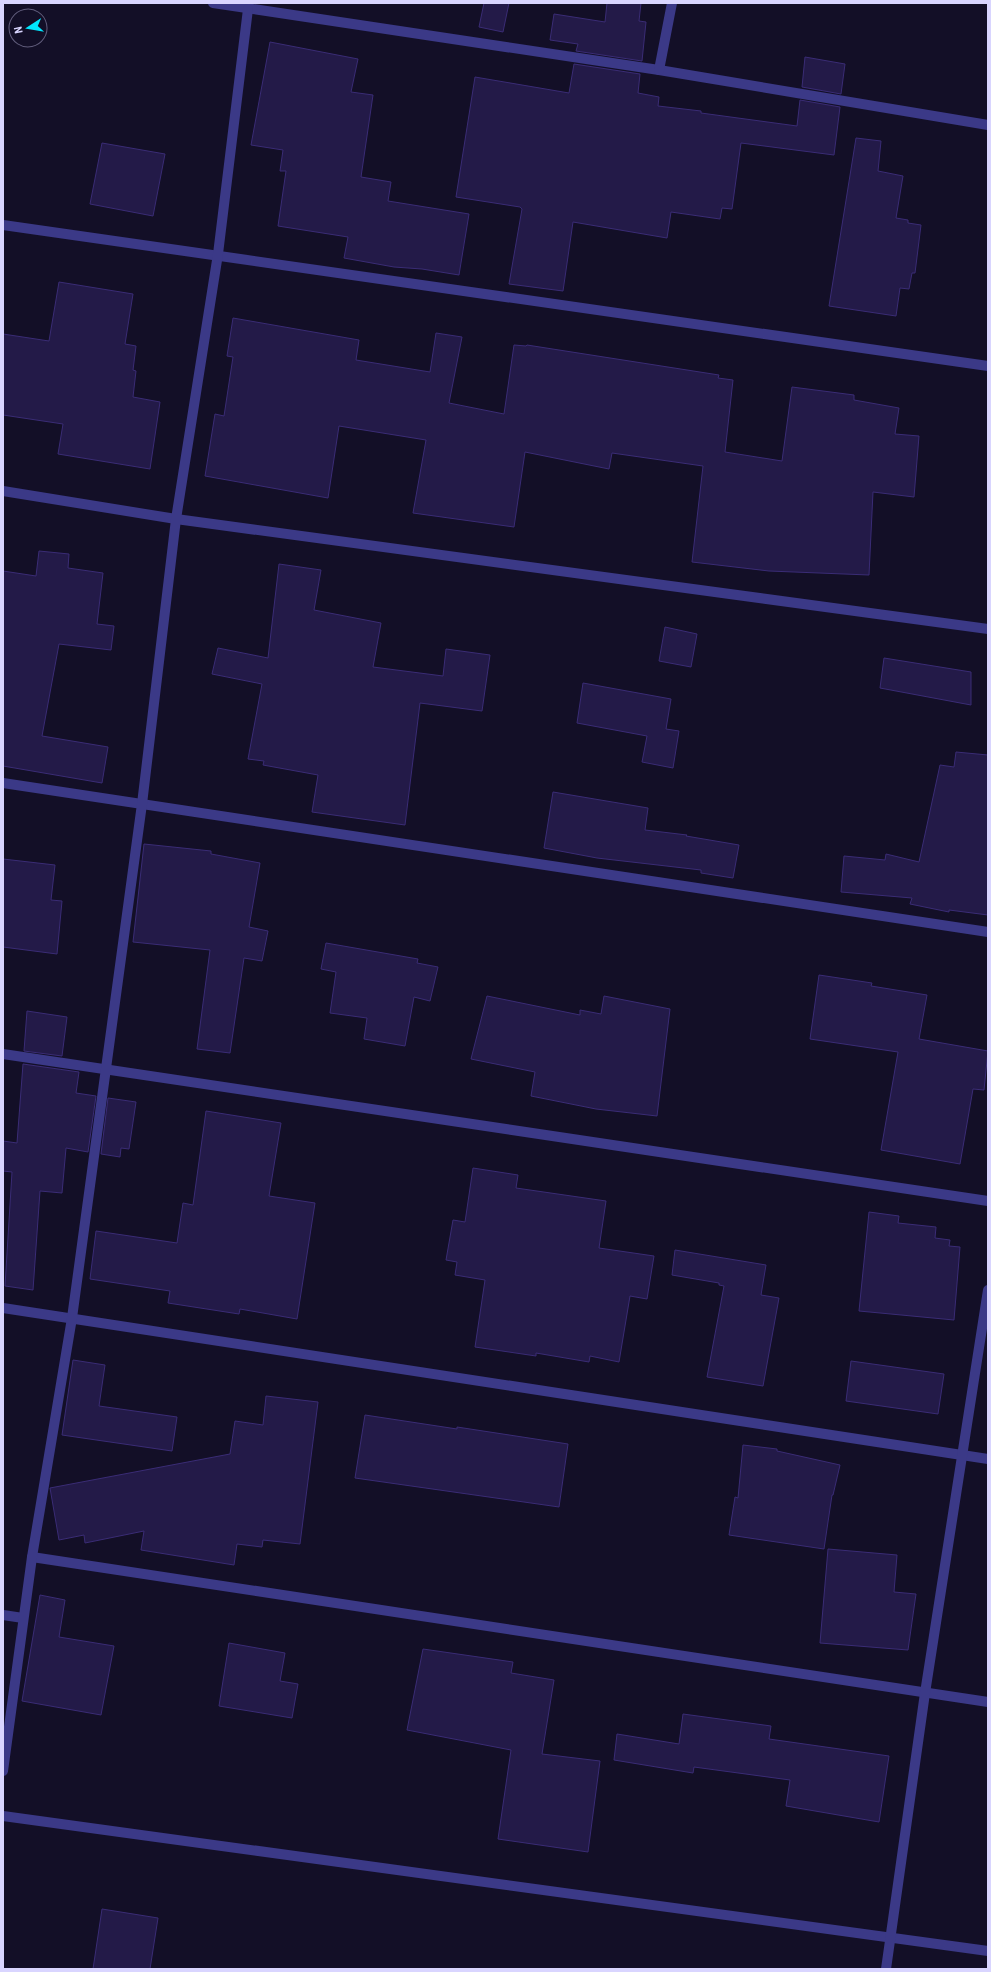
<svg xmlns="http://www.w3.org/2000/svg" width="991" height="1972" font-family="'Roboto Condensed',sans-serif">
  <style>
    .building { fill: #231a48; stroke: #3a2c75 }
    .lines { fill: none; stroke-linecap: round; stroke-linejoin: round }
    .street { stroke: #3b3987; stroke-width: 10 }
  </style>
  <rect width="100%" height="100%" fill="#130f27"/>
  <g class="building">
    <path d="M484,3H509L503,32L479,27Z"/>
    <path d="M607,3H641L639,21L646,22L642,61L576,51L578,44L550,40L554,14L605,22Z"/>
    <path d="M270,42L358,59L351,92L373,95L361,177L391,182L388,201L469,214L459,275L422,269L394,267L344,258L348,237L278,226L286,171H280L283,150L251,145Z"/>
    <path d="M805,57L845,64L841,94L802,87Z"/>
    <path d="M574,64L640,74L638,93L659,97L658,106L701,111V113L797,126L800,100L840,107L834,155L741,143L732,209L722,208L720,219L671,212L667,238L573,222L563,291L509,284L522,209L520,207L456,197L475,77L569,93Z"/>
    <path d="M856,138L881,141L878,171L903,176L896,218L908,220V223L921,225L915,273H912L909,289L900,288L896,316L829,306Z"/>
    <path d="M102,143L165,154L153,216L90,204Z"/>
    <path d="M59,282L133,294L125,344L136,346L133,370L136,371L133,397L160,402L150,469L58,454L63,424L3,415V334L49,341Z"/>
    <path d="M233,318L359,340L356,360L430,372L436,333L462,337L449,403L504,414L514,345L526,346L527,345L719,375L718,378L733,380L725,452L782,461L792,387L854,395V400L899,408L895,434L919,436L914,497L873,492L869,575L769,571L692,562L703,466L612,453L609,469L525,452L514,527L413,513L426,440L339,426L328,498L205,476L215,414L224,416L233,357L227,356Z"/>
    <path d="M39,551L69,554L68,568L103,573L97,624L114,626L111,650L59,644L42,736L108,747L102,783L3,766V571L36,576Z"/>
    <path d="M279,564L321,570L314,610L381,623L373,667L443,676L446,649L490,655L482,711L420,703L405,825L312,812L318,775L263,765L264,761L248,759L262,684L212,674L218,648L268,658Z"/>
    <path d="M665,627L697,634L691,667L659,661Z"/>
    <path d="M884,658L971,672V705L880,688Z"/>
    <path d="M583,683L671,699L666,729L679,731L673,768L642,762L647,736L577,723Z"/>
    <path d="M956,752L988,755V915L949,910V912L910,904L912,898L841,892L844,856L885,860L886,854L919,862L940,765L954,767Z"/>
    <path d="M553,792L648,808L645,830L687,835L686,836L739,845L733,878L701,873V870L597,858L544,848Z"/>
    <path d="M144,844L211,851V854L260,863L249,927L268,931L262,961L244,958L230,1053L197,1049L210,950L133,942Z"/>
    <path d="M3,859L55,865L51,900L62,901L57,954L3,947Z"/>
    <path d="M326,943L418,959L417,963L438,967L430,1001L414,997L405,1046L364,1039L367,1018L330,1013L336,972L321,969Z"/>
    <path d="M819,975L872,983L871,986L927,995L919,1039L988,1051L984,1090L973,1089L960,1164L881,1150L898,1052L810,1039Z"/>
    <path d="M487,996L580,1015V1010L601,1014L604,996L670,1009L657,1116L596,1109L531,1096L535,1072L471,1059Z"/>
    <path d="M27,1011L67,1017L62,1056L24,1051Z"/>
    <path d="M23,1064L79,1072L76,1093L96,1096L88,1152L66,1148L62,1193L40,1191L33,1290L5,1286L12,1172L3,1171V1141L17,1143Z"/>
    <path d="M108,1098L136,1102L129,1149L121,1148L120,1157L101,1154Z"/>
    <path d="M206,1111L281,1123L269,1196L315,1203L297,1319L240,1309L239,1314L168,1303L170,1291L90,1279L96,1231L177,1243L183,1203L193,1205Z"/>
    <path d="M473,1168L518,1175L516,1188L606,1201L599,1248L654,1256L647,1299L630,1296L619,1362L590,1356L589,1362L536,1353V1356L475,1347L485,1280L455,1275L457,1262L446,1260L453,1220L465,1222Z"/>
    <path d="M869,1212L899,1216L898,1223L936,1227L935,1238L950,1240L949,1246L960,1247L954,1320L859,1311Z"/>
    <path d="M675,1250L766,1265L761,1295L779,1298L763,1386L707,1377L724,1286L719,1285V1283L672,1275Z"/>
    <path d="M73,1360L105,1365L99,1406L177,1417L172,1451L62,1435Z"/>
    <path d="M851,1361L944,1374L938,1414L846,1401Z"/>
    <path d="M266,1396L318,1402L300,1544L263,1540L262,1547L237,1544L234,1565L141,1550L144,1531L85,1543L84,1535L59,1540L50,1488L230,1454L235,1421L263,1425Z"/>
    <path d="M365,1415L457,1429V1427L568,1444L559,1507L355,1478Z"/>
    <path d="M743,1445L777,1449V1451L840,1465L833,1495H832L824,1549L729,1535L735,1497L738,1498Z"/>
    <path d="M828,1549L897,1555L894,1592L916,1594L908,1650L820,1643Z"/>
    <path d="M40,1595L65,1600L59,1637L114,1646L101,1715L22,1701Z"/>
    <path d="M229,1643L285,1653L280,1681L298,1684L292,1718L219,1706Z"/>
    <path d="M423,1649L513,1662L511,1673L554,1680L542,1754L600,1761L588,1852L498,1839L511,1750L407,1730Z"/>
    <path d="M683,1714L771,1726L769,1739L889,1756L879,1822L786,1806L790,1780L694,1767L693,1773L614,1760L617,1734L679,1744Z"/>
    <path d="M102,1909L158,1918L150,1969H93Z"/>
  </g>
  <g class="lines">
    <g class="street">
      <path d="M213,3L659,70L988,125"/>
      <path d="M659,70L672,3"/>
      <path d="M3,225L988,366"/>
      <path d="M3,491L176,519L988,629"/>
      <path d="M3,783L988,932"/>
      <path d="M3,1054L988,1201"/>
      <path d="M3,1308L988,1459"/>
      <path d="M32,1557L988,1702"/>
      <path d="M3,1615L23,1618"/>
      <path d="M3,1771L32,1557L72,1318L142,804L176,519L218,254L248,9"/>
      <path d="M3,1816L988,1951"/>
      <path d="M886,1969L925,1693L988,1290"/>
    </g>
  </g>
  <rect width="991" height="1972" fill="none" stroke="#d9d5ff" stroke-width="8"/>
  <g transform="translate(28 28) rotate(258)"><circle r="19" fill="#130f27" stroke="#625e7d"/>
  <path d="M0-3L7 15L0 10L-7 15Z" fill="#01e7ff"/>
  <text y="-6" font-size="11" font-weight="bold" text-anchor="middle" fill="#d9d5ff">N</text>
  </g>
</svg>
